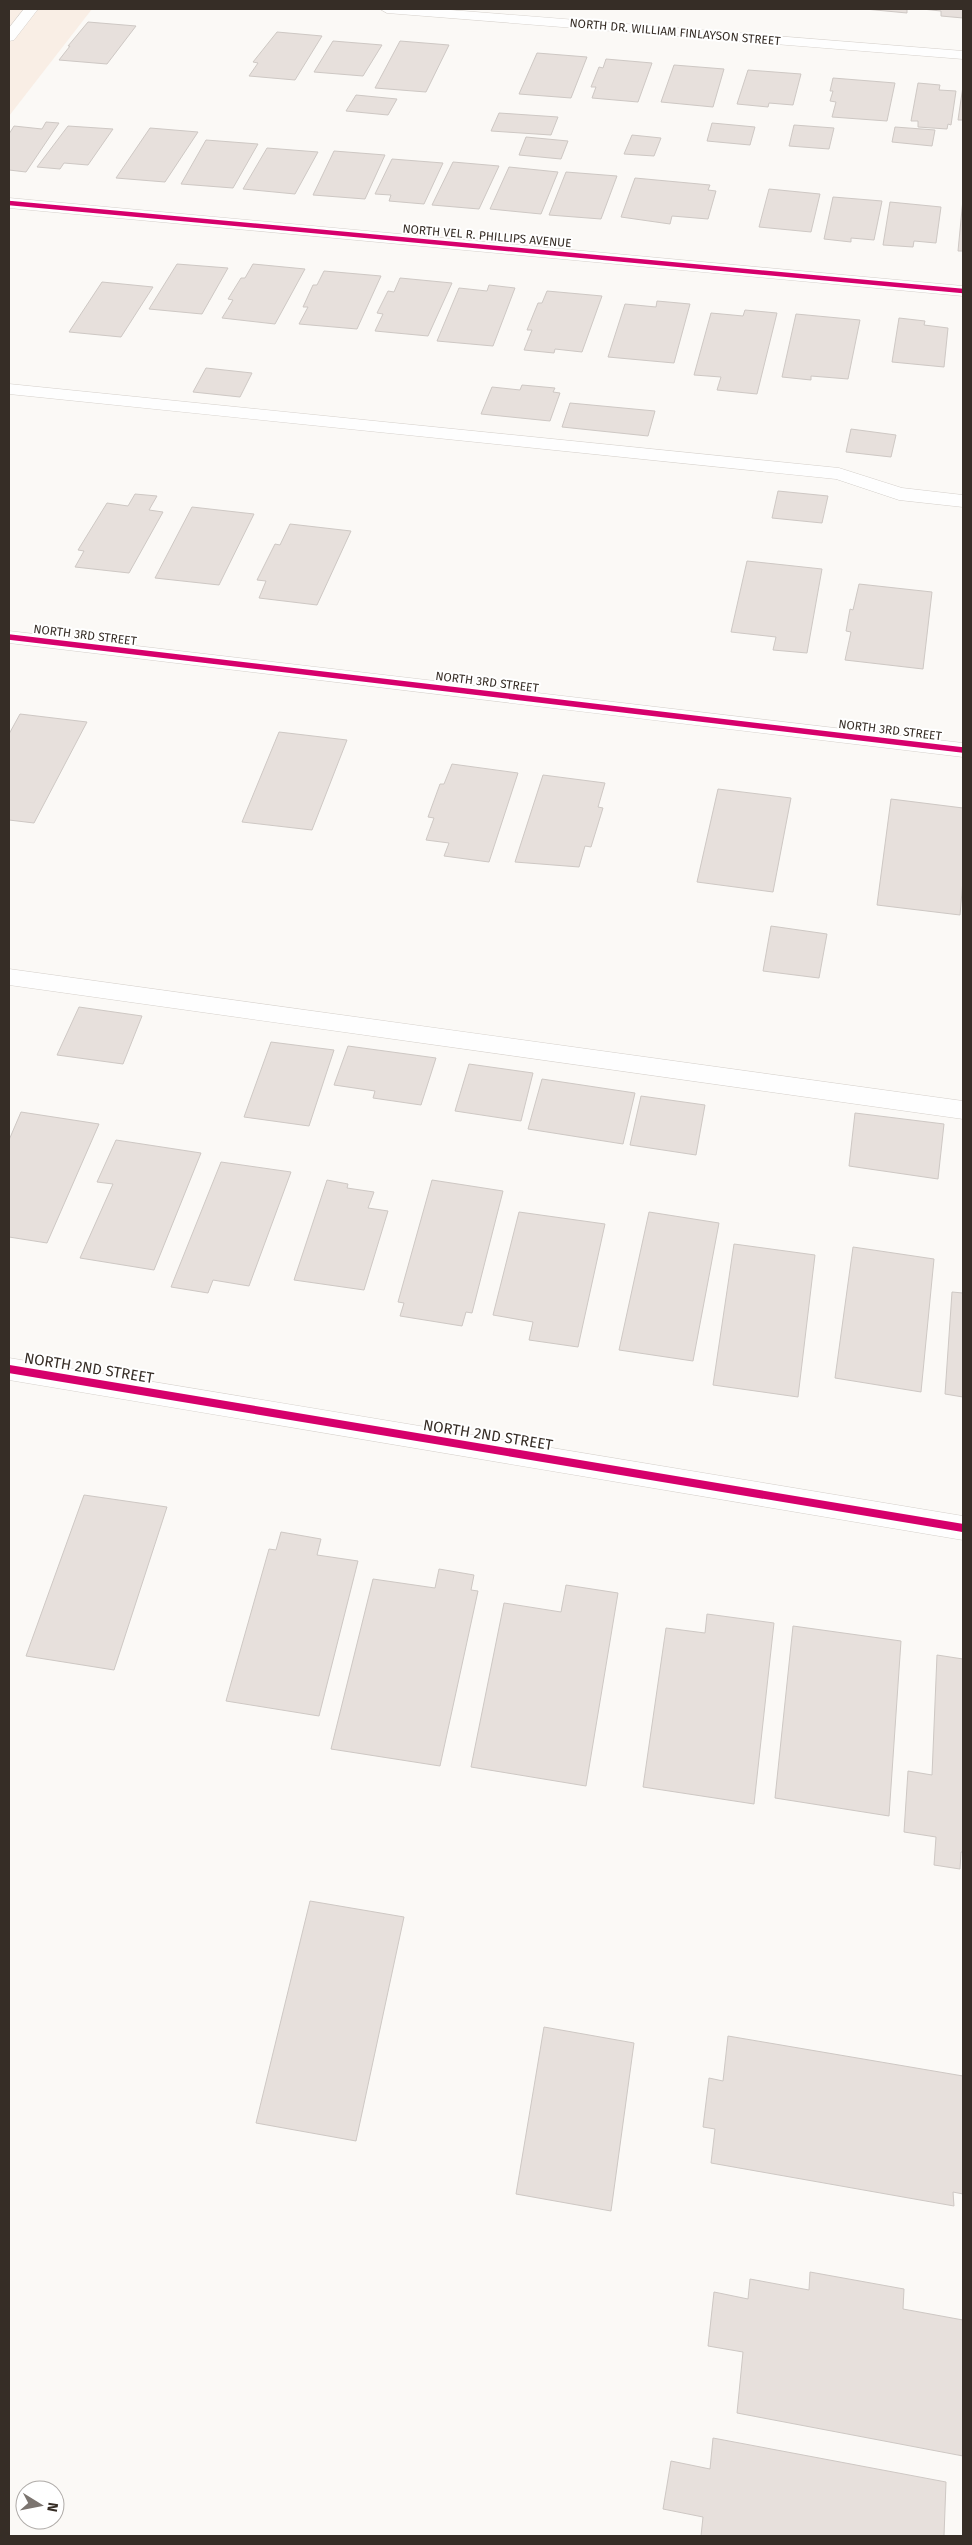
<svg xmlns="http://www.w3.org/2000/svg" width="972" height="2545" font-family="'Fira Sans',sans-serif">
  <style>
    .built { fill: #f9eee5 }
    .building { fill: #e7e0dc; stroke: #cec8c4 }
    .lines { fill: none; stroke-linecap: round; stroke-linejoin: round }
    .service-casing { stroke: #d5d0cb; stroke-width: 1 }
    .minor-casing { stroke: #d5d0cb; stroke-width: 1 }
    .service { fill: #fefefe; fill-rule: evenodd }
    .minor { fill: #fefefe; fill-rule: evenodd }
    .cycleway-far2-casing { stroke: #fff; stroke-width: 6 }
    .cycleway-far1-casing { stroke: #fff; stroke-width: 8 }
    .cycleway-casing { stroke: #fff; stroke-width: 11 }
    .cycleway-far2 { stroke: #d6006c; stroke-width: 4.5 }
    .cycleway-far1 { stroke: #d6006c; stroke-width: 5.5 }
    .cycleway { stroke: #d6006c; stroke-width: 8 }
    .labels { text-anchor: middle; stroke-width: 4; stroke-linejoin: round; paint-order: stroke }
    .far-street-label { font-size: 12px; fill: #362d26; stroke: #fff }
    .street-label { font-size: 15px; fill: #362d26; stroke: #fff }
  </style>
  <rect width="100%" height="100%" fill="#fbf9f6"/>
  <path class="built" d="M9,9H92L9,116Z"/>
  <g class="building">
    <path d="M865,9H907V13Z"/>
    <path d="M922,9H963V18L941,16V11Z"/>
    <path d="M88,22L136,26L107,64L59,60L70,46H68Z"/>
    <path d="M277,32L322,36L295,80L249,76L258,63L253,62Z"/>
    <path d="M333,41L382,45L363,76L314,72Z"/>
    <path d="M400,41L449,45L426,92L375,88Z"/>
    <path d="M537,53L587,57L571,98L519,94Z"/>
    <path d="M606,59L652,63L638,102L592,98L596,87H591L599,67L603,68Z"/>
    <path d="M674,65L724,69L713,107L661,102Z"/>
    <path d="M748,70L801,74L793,105L769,103L768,107L737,104Z"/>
    <path d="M833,78L895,83L887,121L832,117L836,102L830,101L833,91H830Z"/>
    <path d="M918,83L940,85L939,90L956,91L951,125L948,124L947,129L918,127V121H911Z"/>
    <path d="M963,86V120H958Z"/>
    <path d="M356,95L397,99L388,115L346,111Z"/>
    <path d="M499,113L558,117L551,135L491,131Z"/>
    <path d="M46,122L59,123L26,172L9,170V134L14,126L42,129Z"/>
    <path d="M712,123L755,127L750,145L707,141Z"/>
    <path d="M794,125L834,128L829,149L789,146Z"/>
    <path d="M68,126L113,129L88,165L64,163L60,169L37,167Z"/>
    <path d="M895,127L935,130L932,146L892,142Z"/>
    <path d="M150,128L198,132L165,182L116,178Z"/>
    <path d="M632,135L661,138L654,156L624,154Z"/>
    <path d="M526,137L568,141L561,159L519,155Z"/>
    <path d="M206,140L258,144L233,188L181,184Z"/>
    <path d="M267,148L318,152L295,194L243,189Z"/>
    <path d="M334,151L385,155L365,199L313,195Z"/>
    <path d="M392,159L443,163L424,204L389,201L391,195L375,194Z"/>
    <path d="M453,162L499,166L479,209L432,205Z"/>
    <path d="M509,167L558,172L541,214L490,209Z"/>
    <path d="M566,172L617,176L601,219L549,215Z"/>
    <path d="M635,178L710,185L708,190L716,191L708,219L672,216L670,224L621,217Z"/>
    <path d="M769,189L820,194L811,232L759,227Z"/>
    <path d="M833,197L882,201L874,240L851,238V242L824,239Z"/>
    <path d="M963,199V251H958Z"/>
    <path d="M890,202L941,207L936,243L914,241L913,247L883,245Z"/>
    <path d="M177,264L228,268L202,314L149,309Z"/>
    <path d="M253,264L305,269L275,324L222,318L233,300L228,299L241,278H245Z"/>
    <path d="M324,271L381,276L357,329L299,324L308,307H303L313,285H317Z"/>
    <path d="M400,278L452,283L428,336L375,331L383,314L377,313L388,291L394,292Z"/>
    <path d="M102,282L153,287L121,337L69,332Z"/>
    <path d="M489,285L515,288L493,346L437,341L459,288L487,291Z"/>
    <path d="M547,291L602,296L582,352L555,349L554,353L524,350L532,330H527L538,303H542Z"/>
    <path d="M657,301L690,304L674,363L608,357L625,304L656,307Z"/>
    <path d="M745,310L777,313L757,394L717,390L721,377L694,375L711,313L743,316Z"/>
    <path d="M796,314L860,320L848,379L811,376V380L782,377Z"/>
    <path d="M899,318L925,321L924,325L948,328L944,367L892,362Z"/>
    <path d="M206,368L252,373L240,397L193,392Z"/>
    <path d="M522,385L555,388L553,392L560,393L550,421L481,414L492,387L520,390Z"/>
    <path d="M570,403L655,411L648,436L562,427Z"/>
    <path d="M851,429L896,435L891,457L846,452Z"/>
    <path d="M778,491L828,496L822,523L772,518Z"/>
    <path d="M135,494L157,496L149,510L163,512L129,573L75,567L84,551L78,550L107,503L128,506Z"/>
    <path d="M192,507L254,514L219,585L155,578Z"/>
    <path d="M290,524L351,531L317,605L259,598L266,581L257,580L275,544L280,545Z"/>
    <path d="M747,561L822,569L807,653L773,650L776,637L731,632Z"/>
    <path d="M859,584L932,592L923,669L845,660L851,632L846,631L850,609L853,610Z"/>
    <path d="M20,714L87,722L34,823L9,820V734Z"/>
    <path d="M279,732L347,740L312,830L242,822Z"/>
    <path d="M452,764L518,773L489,862L444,856L449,843L426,840L434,818L428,817L440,784H444Z"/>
    <path d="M543,775L605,783L598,807L603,808L591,847L585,846L579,867L515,862Z"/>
    <path d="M718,789L791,798L773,892L697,882Z"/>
    <path d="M891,799L963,808V880L960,915L877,905Z"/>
    <path d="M771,926L827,934L819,978L763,971Z"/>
    <path d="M79,1007L142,1016L123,1064L57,1055Z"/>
    <path d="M271,1042L334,1050L309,1126L244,1117Z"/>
    <path d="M348,1046L436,1058L421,1105L373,1098L375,1091L334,1085Z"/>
    <path d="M469,1064L533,1073L521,1121L455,1111Z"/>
    <path d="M542,1079L635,1093L623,1144L528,1129Z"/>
    <path d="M641,1096L705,1105L696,1155L630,1145Z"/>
    <path d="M21,1112L99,1124L47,1243L9,1237V1140Z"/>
    <path d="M855,1113L944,1124L938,1179L849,1166Z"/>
    <path d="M116,1140L201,1153L154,1270L80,1258L113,1184L97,1182Z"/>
    <path d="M221,1162L291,1172L249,1286L213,1280L208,1293L171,1287Z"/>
    <path d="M327,1180L348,1184L347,1188L374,1192L368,1208L388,1211L364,1290L294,1280Z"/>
    <path d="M432,1180L503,1191L472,1313L466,1312L462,1326L400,1316L404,1303L398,1302Z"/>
    <path d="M519,1212L605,1224L578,1347L529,1340L533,1322L493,1315Z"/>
    <path d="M649,1212L719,1223L693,1361L619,1350Z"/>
    <path d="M734,1244L815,1255L798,1397L713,1385Z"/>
    <path d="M853,1247L934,1259L921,1392L835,1378Z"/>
    <path d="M952,1292L963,1293V1397L945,1394Z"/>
    <path d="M84,1495L167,1507L114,1670L26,1656Z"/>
    <path d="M281,1532L321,1539L317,1555L358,1561L319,1716L226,1701L269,1549L276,1550Z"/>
    <path d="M439,1569L474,1575L471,1590L478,1591L440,1766L331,1749L373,1579L435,1588Z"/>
    <path d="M566,1585L618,1593L586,1786L471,1767L504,1603L561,1612Z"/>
    <path d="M707,1614L774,1623L754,1804L643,1787L666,1628L705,1633Z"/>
    <path d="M793,1626L901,1641L889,1816L775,1798Z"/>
    <path d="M937,1655L963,1659V1852H961L960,1869L934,1865L936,1837L904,1832L908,1771L932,1775Z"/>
    <path d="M310,1901L404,1917L356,2141L256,2123Z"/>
    <path d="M544,2027L634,2043L611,2211L516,2194Z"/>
    <path d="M728,2036L963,2076V2194L953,2192L954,2206L711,2163L715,2129L703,2127L709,2078L723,2081Z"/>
    <path d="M810,2272L904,2289L903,2309L963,2320V2456L737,2413L743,2352L708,2346L714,2292L748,2299L750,2279L809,2290Z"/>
    <path d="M713,2438L946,2482L944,2536H701L703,2517L663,2509L671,2461L710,2469Z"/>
  </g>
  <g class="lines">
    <g class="service-casing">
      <g id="service">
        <path d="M24,9H38L14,40L9,41V28Z"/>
        <path d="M9,384L839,468L902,488L963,495V507L899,500L836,479L9,394Z"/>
        <path d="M9,969L963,1101V1119L9,985Z"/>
      </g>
    </g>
    <g class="minor-casing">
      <g id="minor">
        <path d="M380,9H438L963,51V59L387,13Z"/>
        <path d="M9,198L963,286V296L9,208Z"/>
        <path d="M9,631L963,743V757L9,643Z"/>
        <path d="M9,1358L963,1516V1540L9,1380Z"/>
      </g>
    </g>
    <use href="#service" class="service"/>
    <use href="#minor" class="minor"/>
    <g class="cycleway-far2-casing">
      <path id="cycleway-far2" d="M9,203L963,291"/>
    </g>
    <g class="cycleway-far1-casing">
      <path id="cycleway-far1" d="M9,637L963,750"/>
    </g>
    <g class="cycleway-casing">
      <path id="cycleway" d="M9,1369L963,1528"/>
    </g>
    <use href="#cycleway-far2" class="cycleway-far2"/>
    <use href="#cycleway-far1" class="cycleway-far1"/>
    <use href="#cycleway" class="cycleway"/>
  </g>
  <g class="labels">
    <g class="far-street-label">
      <text transform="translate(675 32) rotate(5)" y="4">NORTH DR. WILLIAM FINLAYSON STREET</text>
      <text transform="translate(487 236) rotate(5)" y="4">NORTH VEL R. PHILLIPS AVENUE</text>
      <text transform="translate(85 635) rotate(7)" y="4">NORTH 3RD STREET</text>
      <text transform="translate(487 682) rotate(7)" y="4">NORTH 3RD STREET</text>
      <text transform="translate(890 730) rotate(7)" y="4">NORTH 3RD STREET</text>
    </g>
    <g class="street-label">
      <text transform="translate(89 1368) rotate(9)" y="5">NORTH 2ND STREET</text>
      <text transform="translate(488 1435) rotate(9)" y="5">NORTH 2ND STREET</text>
    </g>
  </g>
  <rect width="972" height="2545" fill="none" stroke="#362d26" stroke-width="20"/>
  <g transform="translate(40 2505) rotate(100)"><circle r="24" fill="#ffffff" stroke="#afaba8"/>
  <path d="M0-4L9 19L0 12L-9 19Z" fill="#7b746f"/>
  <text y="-8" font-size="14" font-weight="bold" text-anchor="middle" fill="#362d26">N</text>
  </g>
</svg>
